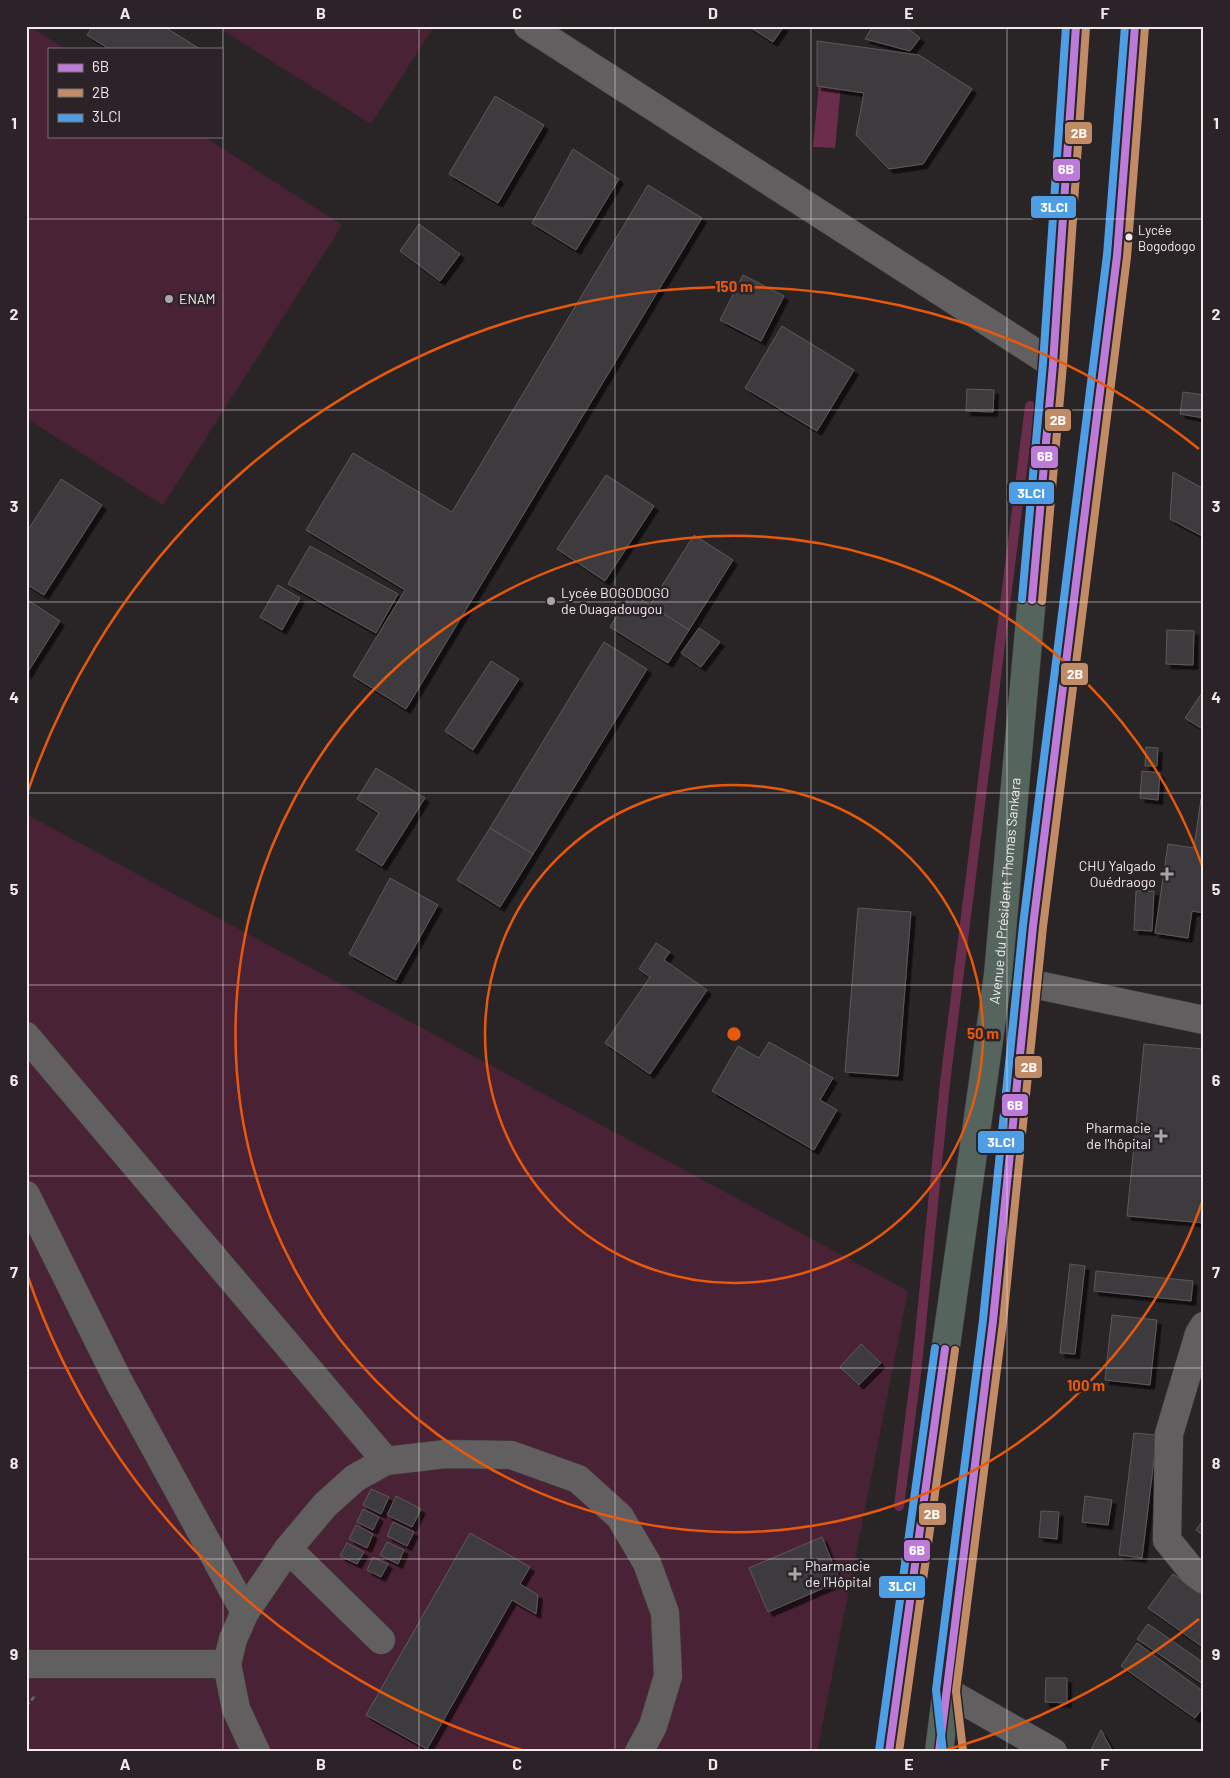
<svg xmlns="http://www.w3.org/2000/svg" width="1230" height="1778" font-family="Barlow,sans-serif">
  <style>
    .green { fill: #492235 }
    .water { fill: #6b2d4c }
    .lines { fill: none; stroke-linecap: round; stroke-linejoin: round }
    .stream { stroke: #6b2d4c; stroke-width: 10 }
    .building { fill: #3e3a3c; stroke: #5d595b; filter: url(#shadow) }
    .minor-casing { stroke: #464344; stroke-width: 29 }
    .highway-casing { stroke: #464344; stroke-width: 29 }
    .path { stroke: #626061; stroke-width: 3; stroke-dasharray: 5 2.5; stroke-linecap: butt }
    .minor { stroke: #625f60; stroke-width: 28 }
    .highway { stroke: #55645d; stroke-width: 28 }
    .bus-1-casing { stroke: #2b2327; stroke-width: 11 }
    .bus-2-casing { stroke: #2b2327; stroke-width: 11 }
    .bus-3-casing { stroke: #2b2327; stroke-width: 11 }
    .bus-1 { stroke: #bd7bd9; stroke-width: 8 }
    .bus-2 { stroke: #c18c65; stroke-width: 8 }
    .bus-3 { stroke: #4d9ee5; stroke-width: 8 }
    .grid { fill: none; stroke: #f0eaec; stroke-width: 1; stroke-opacity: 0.55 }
    .ring { fill: none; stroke: #e8590c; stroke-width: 2.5 }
    .bus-dot { fill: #f0eaec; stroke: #2b2327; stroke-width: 2 }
    .poi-dot { fill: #aaa5a7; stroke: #2b2327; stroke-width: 2 }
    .labels { text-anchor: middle; stroke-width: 5; stroke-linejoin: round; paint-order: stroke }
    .bus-label { font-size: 13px; fill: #f0eaec; stroke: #2b2327; text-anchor: start }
    .poi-label { font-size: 14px; fill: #f0eaec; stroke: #2b2327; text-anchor: start }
    .street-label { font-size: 14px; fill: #f0eaec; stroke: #2b2327 }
    .centre { fill: #e8590c; stroke: #2b2327; stroke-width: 2.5 }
    .ring-label { font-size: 15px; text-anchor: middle; font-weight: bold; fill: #e8590c; stroke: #2b2327; stroke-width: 5; stroke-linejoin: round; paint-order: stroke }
    .line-badge { stroke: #2b2327; stroke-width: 2 }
    .badge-label { font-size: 14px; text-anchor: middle; font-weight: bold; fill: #fff }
    .neatline { fill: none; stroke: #f0eaec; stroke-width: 2 }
    .grid-label { font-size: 16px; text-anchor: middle; font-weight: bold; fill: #f0eaec }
  </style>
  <defs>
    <filter id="shadow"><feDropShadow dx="4.5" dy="4.5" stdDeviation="0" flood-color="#0009"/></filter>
  </defs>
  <rect width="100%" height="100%" fill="#292527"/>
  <g class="green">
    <path d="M26,26H29L65,49H49V136H203L342,225L163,505L26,418Z"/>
    <path d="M216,26H430L433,28L371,124Z"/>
    <path d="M26,814L908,1291L817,1752H26Z"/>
  </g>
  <path class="water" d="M819,83L841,85L835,148L813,147Z"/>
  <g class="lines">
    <path class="stream" d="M899,1506L917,1365L945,1083L1030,406"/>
  </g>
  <g class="building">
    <path d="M93,26H163L200,49H109L87,35Z"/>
    <path d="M748,26H784L773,42Z"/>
    <path d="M873,26H905L920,38L910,51L865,39Z"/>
    <path d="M817,41L919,55L972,89L923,164L889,169L856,135L864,93L817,86Z"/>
    <path d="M495,96L544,125L498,203L449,174Z"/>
    <path d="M573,149L619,179L576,250L532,223Z"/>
    <path d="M648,185L702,218L406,709L353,676L405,590L306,530L353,453L452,512Z"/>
    <path d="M419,224L460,254L440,281L400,251Z"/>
    <path d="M743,275L784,296L761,341L720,320Z"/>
    <path d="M782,326L854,370L817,431L745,388Z"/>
    <path d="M967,389L994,390L993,412L966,411Z"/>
    <path d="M1183,392L1204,395V418L1180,414Z"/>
    <path d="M1173,472L1204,489V537L1170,519Z"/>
    <path d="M606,475L654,506L605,581L557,549Z"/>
    <path d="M61,479L102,505L44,595L26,584V533Z"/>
    <path d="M694,535L733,560L689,630L650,605Z"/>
    <path d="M310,546L398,594L376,633L288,584Z"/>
    <path d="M278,585L300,598L282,630L260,617Z"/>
    <path d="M631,593L689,630L668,663L610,627Z"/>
    <path d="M26,599L60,621L26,675Z"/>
    <path d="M699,628L720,642L701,667L681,653Z"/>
    <path d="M1167,630L1194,631L1193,665L1166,664Z"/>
    <path d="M604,642L647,669L533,854L490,828Z"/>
    <path d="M491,661L519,679L473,750L445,731Z"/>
    <path d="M1204,690V730L1185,718Z"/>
    <path d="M1146,747L1158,748L1157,766H1145Z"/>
    <path d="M376,768L425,798L382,866L356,850L379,813L357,799Z"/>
    <path d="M1142,771L1160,773L1158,800L1140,798Z"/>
    <path d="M1201,799L1204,800V913L1192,911L1188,938L1155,933L1168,844L1194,848Z"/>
    <path d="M490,828L533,854L500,907L457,880Z"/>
    <path d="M390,878L438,905L396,980L349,954Z"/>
    <path d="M1136,891H1154L1152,931L1134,930Z"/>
    <path d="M858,908L911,912L898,1076L845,1072Z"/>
    <path d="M656,943L670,952L664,960L707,990L650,1074L605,1043L650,977L639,969Z"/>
    <path d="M769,1042L833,1078L820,1100L837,1110L814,1150L712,1091L738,1046L759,1058Z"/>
    <path d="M1144,1044L1204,1049V1223L1127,1216Z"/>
    <path d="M1070,1264L1085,1266L1075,1354L1060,1353Z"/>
    <path d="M1096,1271L1193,1281L1191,1301L1094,1291Z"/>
    <path d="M1112,1315L1157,1320L1150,1385L1105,1380Z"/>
    <path d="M861,1344L881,1363L859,1385L840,1367Z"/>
    <path d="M1134,1433L1157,1435L1142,1558L1119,1555Z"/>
    <path d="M371,1489L389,1497L381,1514L363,1505Z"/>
    <path d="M396,1496L421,1509L412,1527L387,1515Z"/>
    <path d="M1085,1496L1112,1500L1108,1525L1082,1522Z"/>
    <path d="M363,1509L379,1517L373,1530L357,1522Z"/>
    <path d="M1041,1511L1059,1512L1057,1539L1039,1537Z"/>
    <path d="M1204,1519V1536L1196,1530Z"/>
    <path d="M393,1522L414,1532L407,1546L387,1536Z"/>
    <path d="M356,1525L373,1534L367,1548L349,1539Z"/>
    <path d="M470,1533L530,1567L520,1584L538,1595L536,1614L512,1600L427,1749L366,1715Z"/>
    <path d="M822,1537L840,1581L768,1612L749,1568Z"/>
    <path d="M387,1542L404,1550L398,1564L380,1555Z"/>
    <path d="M347,1543L364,1552L357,1564L340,1556Z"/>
    <path d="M373,1557L388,1564L381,1577L367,1570Z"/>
    <path d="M1173,1574L1204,1596V1648L1148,1608Z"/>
    <path d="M1148,1624L1204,1663V1685L1137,1639Z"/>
    <path d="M1137,1643L1204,1692V1706L1195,1718L1121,1666Z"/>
    <path d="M1046,1678H1067V1703L1045,1702Z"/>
    <path d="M1101,1730L1113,1752H1090Z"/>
  </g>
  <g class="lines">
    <g class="minor-casing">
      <g id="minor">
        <path d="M528,26L1053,364"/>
        <path d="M1028,983L1204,1020"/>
        <path d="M26,1036L386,1461"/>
        <path d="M26,1195L118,1380L245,1612"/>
        <path d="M1204,1326L1199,1334L1169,1434L1167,1540L1193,1572L1204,1580"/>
        <path d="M288,1549L381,1640"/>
        <path d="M26,1664H227"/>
        <path d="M946,1691L1053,1752"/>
        <path d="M256,1752L236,1709L227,1664L233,1639L245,1612L288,1549L325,1505L355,1478L386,1461L446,1454L511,1455L578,1479L620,1517L647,1563L665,1613L668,1676L653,1726L639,1752"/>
      </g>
    </g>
    <g class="highway-casing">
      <g id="highway">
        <path id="s1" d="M889,1752L998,975L1053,364L1076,26"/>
        <path d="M939,1752L993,1321L1033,926L1117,256L1135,26"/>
      </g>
    </g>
    <path class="path" d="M26,1706L35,1696"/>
    <use href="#minor" class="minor"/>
    <use href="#highway" class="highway"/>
    <g class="bus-1-casing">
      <g id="bus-1">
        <path d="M1032,600L1053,364L1076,26"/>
        <path d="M889,1752L945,1349"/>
        <path d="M939,1752L993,1321L1033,926L1117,256L1135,26"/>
      </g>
    </g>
    <g class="bus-2-casing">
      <g id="bus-2">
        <path d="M1042,601L1063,365L1086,27"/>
        <path d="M963,1751L956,1691L1003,1322L1043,927L1127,257L1145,27"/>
        <path d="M899,1752L955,1350"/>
      </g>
    </g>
    <g class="bus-3-casing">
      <g id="bus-3">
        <path d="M1022,599L1043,363L1066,26"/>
        <path d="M879,1751L935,1348"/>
        <path d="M943,1752L936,1690L983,1320L1023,925L1107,255L1125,26"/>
      </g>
    </g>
    <use href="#bus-1" class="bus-1"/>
    <use href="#bus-2" class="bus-2"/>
    <use href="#bus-3" class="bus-3"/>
  </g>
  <path class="grid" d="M223,26V1752M419,26V1752M615,26V1752M811,26V1752M1007,26V1752M26,219H1204M26,410H1204M26,602H1204M26,793H1204M26,985H1204M26,1176H1204M26,1368H1204M26,1559H1204"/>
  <g class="ring">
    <circle cx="734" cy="1034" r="249"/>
    <path d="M1203 1200A498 498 0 1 1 1203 868"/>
    <path d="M1199 1619A747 747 0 0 1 946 1750M522 1750A747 747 0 0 1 28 1277M28 791A747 747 0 0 1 1199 449"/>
  </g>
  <circle class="bus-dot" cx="1129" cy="237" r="4.5"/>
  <g class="poi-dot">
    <circle cx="169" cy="299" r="5"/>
    <circle cx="551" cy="601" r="5"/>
    <path d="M1164.5 866.5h5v5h5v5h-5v5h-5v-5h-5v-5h5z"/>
    <path d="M1158.5 1128.5h5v5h5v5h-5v5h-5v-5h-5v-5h5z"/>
    <path d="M792.5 1566.5h5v5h5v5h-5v5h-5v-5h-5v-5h5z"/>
  </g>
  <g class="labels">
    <g class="bus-label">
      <text x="1138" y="235">Lycée<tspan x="1138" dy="16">Bogodogo</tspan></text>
    </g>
    <g class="poi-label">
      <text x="179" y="304">ENAM</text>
      <text x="561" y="598">Lycée BOGODOGO<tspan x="561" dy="16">de Ouagadougou</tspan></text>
      <text x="1156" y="871" text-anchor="end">CHU Yalgado<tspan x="1156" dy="16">Ouédraogo</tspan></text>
      <text x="1151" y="1133" text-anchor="end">Pharmacie<tspan x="1151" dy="16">de l'hôpital</tspan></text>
      <text x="805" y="1571">Pharmacie<tspan x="805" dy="16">de l'Hôpital</tspan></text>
    </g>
    <g class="street-label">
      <text dy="5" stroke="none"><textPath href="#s1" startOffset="869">Avenue du Président Thomas Sankara</textPath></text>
    </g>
  </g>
  <circle cx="734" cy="1034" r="8" class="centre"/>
  <g class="ring-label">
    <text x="734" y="292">150 m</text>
    <text x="983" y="1039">50 m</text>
    <text x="1086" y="1391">100 m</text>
  </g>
  <g class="line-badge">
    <rect x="1064" y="121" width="29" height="24" rx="5" fill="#c18c65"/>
    <rect x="1052" y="158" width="29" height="24" rx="5" fill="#bd7bd9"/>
    <rect x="1030" y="195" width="47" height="24" rx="5" fill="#4d9ee5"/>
    <rect x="1044" y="408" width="28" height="24" rx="5" fill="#c18c65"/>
    <rect x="1030" y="445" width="29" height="24" rx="5" fill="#bd7bd9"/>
    <rect x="1008" y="481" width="47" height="24" rx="5" fill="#4d9ee5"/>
    <rect x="1060" y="662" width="29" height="24" rx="5" fill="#c18c65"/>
    <rect x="1014" y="1055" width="29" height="24" rx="5" fill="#c18c65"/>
    <rect x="1001" y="1093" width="28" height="24" rx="5" fill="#bd7bd9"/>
    <rect x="977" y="1130" width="48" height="24" rx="5" fill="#4d9ee5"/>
    <rect x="918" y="1502" width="29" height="24" rx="5" fill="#c18c65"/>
    <rect x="903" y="1539" width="28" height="23" rx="5" fill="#bd7bd9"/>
    <rect x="878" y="1575" width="48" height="24" rx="5" fill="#4d9ee5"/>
  </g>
  <g class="badge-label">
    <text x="1079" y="138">2B</text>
    <text x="1066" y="174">6B</text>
    <text x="1054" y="212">3LCI</text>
    <text x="1058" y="425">2B</text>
    <text x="1045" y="461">6B</text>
    <text x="1031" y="498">3LCI</text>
    <text x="1075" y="679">2B</text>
    <text x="1029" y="1072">2B</text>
    <text x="1015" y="1110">6B</text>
    <text x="1001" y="1147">3LCI</text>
    <text x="932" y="1519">2B</text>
    <text x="917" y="1555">6B</text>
    <text x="902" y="1591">3LCI</text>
  </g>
  <rect width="1230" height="1778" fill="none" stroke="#2b2327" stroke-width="55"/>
  <rect x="48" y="48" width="175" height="90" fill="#2b2327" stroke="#7a7376"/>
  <rect x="58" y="64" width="25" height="8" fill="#bd7bd9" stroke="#7a7376"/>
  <text x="92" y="72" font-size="15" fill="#f0eaec">6B</text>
  <rect x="58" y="89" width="25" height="8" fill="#c18c65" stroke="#7a7376"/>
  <text x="92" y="98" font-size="15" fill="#f0eaec">2B</text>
  <rect x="58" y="114" width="25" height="8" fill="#4d9ee5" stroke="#7a7376"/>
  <text x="92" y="122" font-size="15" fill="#f0eaec">3LCI</text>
  <rect x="28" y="28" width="1174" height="1722" class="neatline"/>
  <g class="grid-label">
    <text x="125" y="19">A</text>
    <text x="321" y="19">B</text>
    <text x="517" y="19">C</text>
    <text x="713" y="19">D</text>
    <text x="909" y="19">E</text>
    <text x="1105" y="19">F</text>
    <text x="14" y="129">1</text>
    <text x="1216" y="129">1</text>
    <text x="14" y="320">2</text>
    <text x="1216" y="320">2</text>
    <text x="14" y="512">3</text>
    <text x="1216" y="512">3</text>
    <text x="14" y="703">4</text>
    <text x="1216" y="703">4</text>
    <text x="14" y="895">5</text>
    <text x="1216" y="895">5</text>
    <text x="14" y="1086">6</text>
    <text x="1216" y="1086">6</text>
    <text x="14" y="1278">7</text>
    <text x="1216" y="1278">7</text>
    <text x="14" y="1469">8</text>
    <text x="1216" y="1469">8</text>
    <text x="14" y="1660">9</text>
    <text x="1216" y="1660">9</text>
    <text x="125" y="1770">A</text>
    <text x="321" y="1770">B</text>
    <text x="517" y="1770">C</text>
    <text x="713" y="1770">D</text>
    <text x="909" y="1770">E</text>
    <text x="1105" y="1770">F</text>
  </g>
</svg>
